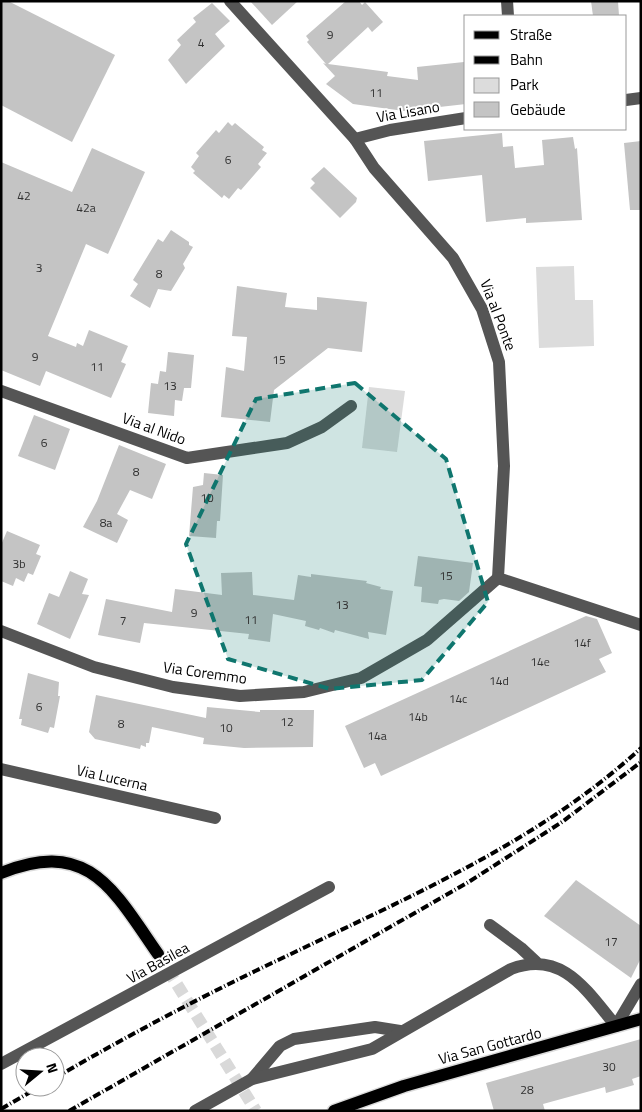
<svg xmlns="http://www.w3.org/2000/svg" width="642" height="1112" font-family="'Titillium Web',sans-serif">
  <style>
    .green { fill: #dcdcdc }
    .building { fill: #c4c4c4 }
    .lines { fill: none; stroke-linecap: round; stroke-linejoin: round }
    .major-tunnel { stroke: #d9d9d9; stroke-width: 12; stroke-dasharray: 12 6; stroke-linecap: butt }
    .major-casing { stroke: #dbdbdb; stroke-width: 15 }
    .minor { stroke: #555; stroke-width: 12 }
    .major { stroke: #000; stroke-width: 12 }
    .rail { stroke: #000; stroke-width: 4; stroke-dasharray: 8 2.5 1 2.5; stroke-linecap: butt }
    .marked { fill: #0f766e; fill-opacity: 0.2; stroke: #0f766e; stroke-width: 4; stroke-dasharray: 10 6; stroke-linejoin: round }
    .labels { text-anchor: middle; stroke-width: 4; stroke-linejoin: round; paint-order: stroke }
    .number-label { font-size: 12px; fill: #313131 }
    .street-label { font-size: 15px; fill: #000; stroke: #fff }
  </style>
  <rect width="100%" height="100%" fill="#fff"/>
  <g class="green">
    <path d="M574,266L575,300H593L594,346L539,348L536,267Z"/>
    <path d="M369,387L405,391L397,452L362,448Z"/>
  </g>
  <g class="building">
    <path d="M1,1H8L115,55L72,142L1,105Z"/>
    <path d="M250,1H298L272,25Z"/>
    <path d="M346,1H359L362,5L365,2L383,22L372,32L368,27L328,64L388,72L387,76L418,80L417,67L464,62L466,104L404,111L353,104L326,84L335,76L323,63L326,64L307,42L309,40L306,36Z"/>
    <path d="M591,1H618L619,16H593Z"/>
    <path d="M212,3L230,21L215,34L225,46L186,84L168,60L181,45L177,40L196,22L193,18Z"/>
    <path d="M228,122L232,126L235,123L264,147L262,150L267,153L258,164L261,167L241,190L238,188L229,199L224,195L222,198L193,173L195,171L191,167L199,156L196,153L216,130L219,133Z"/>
    <path d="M502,133L503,147L513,146L515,168L544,165L542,140L573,137L575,149L577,148L582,220L526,223V218L486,222L482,175L428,181L424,141Z"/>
    <path d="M641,141V210H630L624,143Z"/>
    <path d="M92,148L145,172L108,254L86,244L48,336L76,347L77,343L83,346L89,330L128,346L121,362L126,364L111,398L46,371L40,386L1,370V162L72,192Z"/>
    <path d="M324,167L357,198L356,202L340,218L310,188L315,183L311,179Z"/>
    <path d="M171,230L189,242V245L193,247L183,264L185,268L171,291L158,289L150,308L130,296L138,284L133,280L158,239L163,242Z"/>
    <path d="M237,286L287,293L285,307L317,310V297L367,302L362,352L328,348L274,390L270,422L221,417L226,367L244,371L247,337L232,336Z"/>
    <path d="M168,352L194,355L191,388H184L182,401L175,400L174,416L148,413L151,383L158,384L160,371L166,372Z"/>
    <path d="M34,415L70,429L55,470L18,456Z"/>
    <path d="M119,445L166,464L152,499L130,490L117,514L128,520L117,543L83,527L97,501Z"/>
    <path d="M204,473L223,475L220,521H217L216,538L189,536L193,487L203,485Z"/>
    <path d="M7,531L40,545L36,554L41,556L33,575L28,573L24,582L16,578L13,586L1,581V545Z"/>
    <path d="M418,556L473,563L469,592L459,601L444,599L439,600L438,604L421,602L422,587L414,586Z"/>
    <path d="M70,571L88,579L82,594L89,595L70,639L37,624L49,593L59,597Z"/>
    <path d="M252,572L253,595L294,600L298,575L311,577V574L367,581L366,583L381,587L380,589L393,591L386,635L368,632L369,639L335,630L334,633L320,628L319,630L305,626L306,621L273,614L270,642L248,639L249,634L144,623L140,643L98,635L106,599L172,612L175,589L222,595L221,573Z"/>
    <path d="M586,616L597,619L612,653L599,659L606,672L381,776L375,763L364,768L345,726Z"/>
    <path d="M28,673L59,682L58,696H60L54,728L50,727L48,733L21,725L22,719H19Z"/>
    <path d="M96,695L206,718L207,707L260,712V710H314L313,747L244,748L203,744L204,738L152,727L149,743H146V747L141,745L140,749L95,739L89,732Z"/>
    <path d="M576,880L641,926V958L631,978L544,916Z"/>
    <path d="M641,1039V1076L632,1079L634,1085L606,1093L605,1087L543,1104L545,1111H494L486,1083Z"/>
  </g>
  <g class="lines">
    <path class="major-tunnel" d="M158,954L256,1111"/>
    <g class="major-casing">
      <g id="major">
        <path d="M1,873C89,837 114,891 158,954"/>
        <path d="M334,1111L404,1086L641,1019"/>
      </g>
    </g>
    <g class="minor">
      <path d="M230,1L355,139L374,168L453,258L482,309L499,362L504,466L498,578L641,625"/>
      <path d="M507,1L508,16"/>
      <path d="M626,100L641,98"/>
      <path d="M355,139L390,130L466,118"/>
      <path d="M1,391L187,458L287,443L322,427L351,406"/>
      <path d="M1,631L94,667L173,687L240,696L304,692L361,678L427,640L498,578"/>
      <path d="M1,769L215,818"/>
      <path d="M490,925L521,948L536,962"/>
      <path d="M1,1064L329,887"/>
      <path d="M252,1079L280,1046L294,1039L375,1027L400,1031"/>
      <path d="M195,1111L252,1079L372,1049L511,969C562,949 587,991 616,1026L641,984"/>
    </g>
    <use href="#major" class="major"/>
    <g class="rail">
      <path d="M55,1078C132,1033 212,991 293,953C413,895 541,840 641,748"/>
      <path d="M1,1109L39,1087"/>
      <path d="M69,1111L467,883L562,822L641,762"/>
    </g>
  </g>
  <path class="marked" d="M355,383L446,459L488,602L422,680L330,689L228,659L186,544L256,399Z"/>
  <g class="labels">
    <g class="number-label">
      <text x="330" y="39">9</text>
      <text x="201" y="47">4</text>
      <text x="376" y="97">11</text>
      <text x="228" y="164">6</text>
      <text x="24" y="200">42</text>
      <text x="86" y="212">42a</text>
      <text x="39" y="272">3</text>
      <text x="159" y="278">8</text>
      <text x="35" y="361">9</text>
      <text x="279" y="364">15</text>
      <text x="97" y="371">11</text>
      <text x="170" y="390">13</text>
      <text x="44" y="447">6</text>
      <text x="136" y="476">8</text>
      <text x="207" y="502">10</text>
      <text x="106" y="527">8a</text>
      <text x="19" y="568">3b</text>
      <text x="446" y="580">15</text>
      <text x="342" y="609">13</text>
      <text x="194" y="617">9</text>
      <text x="251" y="624">11</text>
      <text x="123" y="625">7</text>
      <text x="582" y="647">14f</text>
      <text x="540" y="666">14e</text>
      <text x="499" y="685">14d</text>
      <text x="458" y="703">14c</text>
      <text x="39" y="711">6</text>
      <text x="418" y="721">14b</text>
      <text x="287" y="726">12</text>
      <text x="121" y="728">8</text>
      <text x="226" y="732">10</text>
      <text x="377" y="740">14a</text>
      <text x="611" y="946">17</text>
      <text x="609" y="1071">30</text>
      <text x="527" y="1094">28</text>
    </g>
    <g class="street-label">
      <text transform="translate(408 112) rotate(-10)" y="5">Via Lisano</text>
      <text transform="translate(498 315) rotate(69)" y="5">Via al Ponte</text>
      <text transform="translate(154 429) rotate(20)" y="5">Via al Nido</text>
      <text transform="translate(205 673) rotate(8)" y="5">Via Coremmo</text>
      <text transform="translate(112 778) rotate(13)" y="5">Via Lucerna</text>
      <text transform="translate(158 963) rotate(-29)" y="5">Via Basilea</text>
      <text transform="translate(490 1046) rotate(-15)" y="5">Via San Gottardo</text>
    </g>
  </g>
  <rect width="642" height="1112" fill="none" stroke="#000000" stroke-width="5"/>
  <rect x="464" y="15" width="162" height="115" fill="#ffffff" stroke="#999999"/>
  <rect x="474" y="31" width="25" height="8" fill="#000000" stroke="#999999"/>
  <text x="510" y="40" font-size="15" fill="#000000">Straße</text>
  <rect x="474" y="56" width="25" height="8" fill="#000000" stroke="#999999"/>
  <text x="510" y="65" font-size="15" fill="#000000">Bahn</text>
  <rect x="474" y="78" width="25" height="15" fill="#dcdcdc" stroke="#999999"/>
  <text x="510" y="90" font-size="15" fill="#000000">Park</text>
  <rect x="474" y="102" width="25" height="15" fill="#c4c4c4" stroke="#999999"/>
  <text x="510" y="115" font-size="15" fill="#000000">Gebäude</text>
  <g transform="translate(40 1072) rotate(72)"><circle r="24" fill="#ffffff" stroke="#999999"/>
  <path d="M0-4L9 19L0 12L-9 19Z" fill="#000000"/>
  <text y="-8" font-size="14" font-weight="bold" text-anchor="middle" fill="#000000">N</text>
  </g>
</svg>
